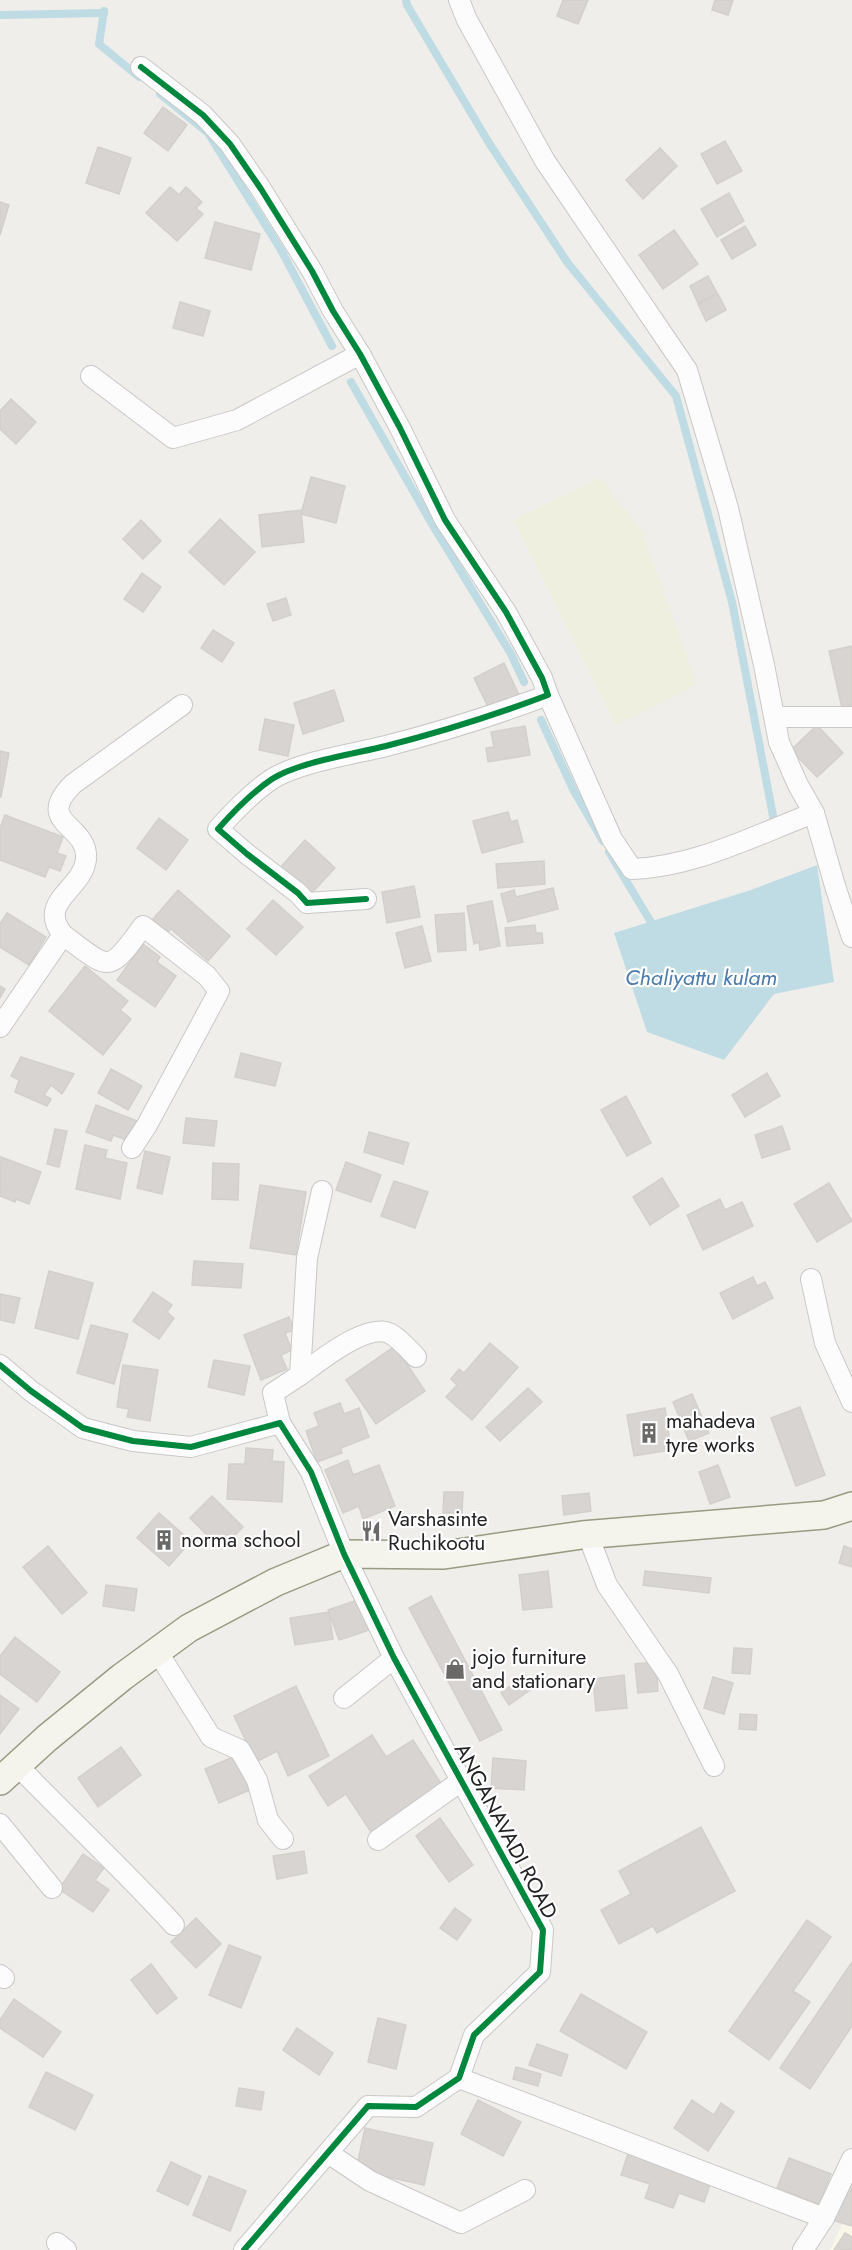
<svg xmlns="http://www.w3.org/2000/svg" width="852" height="2250" font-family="Jost,sans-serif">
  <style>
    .education { fill: #f8f7e8 }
    .farmland { fill: #efefdf }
    .water { fill: #bfdbe3 }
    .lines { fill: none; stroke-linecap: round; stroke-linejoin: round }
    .stream { stroke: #bfdbe3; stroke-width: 8 }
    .building { fill: #d7d4d2; stroke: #d3d0cc; stroke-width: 1.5 }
    .street-casing { stroke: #c9c8c7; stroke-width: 22 }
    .secondary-casing { stroke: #999a82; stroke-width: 30 }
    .street { stroke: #fdfcfc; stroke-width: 20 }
    .secondary { stroke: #f4f4ed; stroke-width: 27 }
    .cycleway-casing { stroke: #fff; stroke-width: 10 }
    .cycleway { stroke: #00873e; stroke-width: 6 }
    .labels { text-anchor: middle; stroke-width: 4.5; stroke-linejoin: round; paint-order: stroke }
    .poi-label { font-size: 21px; fill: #222; stroke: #fff; text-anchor: start }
    .street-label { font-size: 21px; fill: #222; stroke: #fff }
    .water-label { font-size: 22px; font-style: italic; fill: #4a7aab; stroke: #fff }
  </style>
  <rect width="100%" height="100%" fill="#f0eeeb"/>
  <path class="education" d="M852,2204V2250H830Z"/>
  <path class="farmland" d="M600,478L642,531L697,684L616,725L513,520Z"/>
  <path class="water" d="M817,865L834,982L774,994L724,1060L647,1032L614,933L751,890Z"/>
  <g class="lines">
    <g class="stream">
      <path d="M406,0L407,5L489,143L567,262L676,396L732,602L775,826"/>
      <path d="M104,11L99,44L139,77"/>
      <path d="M0,15L104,13"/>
      <path d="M160,94L208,133L281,250L332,346"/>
      <path d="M351,382L432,524L511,654L524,682"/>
      <path d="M541,720L574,791L603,841"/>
      <path d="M609,852L655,929"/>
    </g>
  </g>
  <g class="building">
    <path d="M563,0H588L578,24L557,16Z"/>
    <path d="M715,0H733L728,15L712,10Z"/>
    <path d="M163,107L187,125L168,151L144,133Z"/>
    <path d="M725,141L742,171L717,184L701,154Z"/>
    <path d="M98,147L131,158L119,194L86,183Z"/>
    <path d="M660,148L677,166L643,199L626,180Z"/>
    <path d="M170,187L179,195L186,187L202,202L196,208L203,214L177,241L146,213Z"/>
    <path d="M729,193L744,221L717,237L701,209Z"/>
    <path d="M0,202L9,205L0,235Z"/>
    <path d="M215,222L260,234L251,270L205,258Z"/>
    <path d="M745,226L756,245L732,259L721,240Z"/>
    <path d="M674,230L698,264L663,289L639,255Z"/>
    <path d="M708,276L717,293L698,303L690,286Z"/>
    <path d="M718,294L726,310L706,321L698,304Z"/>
    <path d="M180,302L210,311L203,336L173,328Z"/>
    <path d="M11,399L36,422L16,444L0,429V411Z"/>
    <path d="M311,477L345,486L336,523L301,514Z"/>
    <path d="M301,510L304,542L262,547L259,515Z"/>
    <path d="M220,519L255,552L224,585L189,552Z"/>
    <path d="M141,520L161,541L143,559L123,539Z"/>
    <path d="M142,573L161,587L143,612L124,599Z"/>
    <path d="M286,598L291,615L273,621L267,604Z"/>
    <path d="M213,630L234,643L222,662L201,648Z"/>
    <path d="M852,646V705L842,708L829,651Z"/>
    <path d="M504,663L519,695L489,709L474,678Z"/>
    <path d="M334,690L344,721L303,734L294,703Z"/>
    <path d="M265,719L294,725L288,756L259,750Z"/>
    <path d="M817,725L843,753L817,777L791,750Z"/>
    <path d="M525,726L530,755L488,762L486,748L494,747L491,732Z"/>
    <path d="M0,751L9,753L1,797H0Z"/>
    <path d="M508,812L511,822L517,820L523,842L482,853L473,821Z"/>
    <path d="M5,815L63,837L57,853L66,856L60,871L49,867L45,877L0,860V828Z"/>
    <path d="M159,818L188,840L166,870L137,848Z"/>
    <path d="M305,840L335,868L308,897L278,870Z"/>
    <path d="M544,861L545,884L498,888L496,864Z"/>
    <path d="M414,886L420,917L387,923L382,892Z"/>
    <path d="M553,888L558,909L508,922L501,894L514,890L516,897Z"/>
    <path d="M178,890L230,936L208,961L171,929L163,937L152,928L156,923L153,919Z"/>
    <path d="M273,900L303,927L276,955L247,929Z"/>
    <path d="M492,901L500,946L480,950L479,942L474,944L467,906Z"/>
    <path d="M7,913L46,937L29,965L0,947V924Z"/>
    <path d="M464,913L466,950L438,952L435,915Z"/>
    <path d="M535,925L536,933H542L543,943L507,946L505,928Z"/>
    <path d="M422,926L431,961L405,968L396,933Z"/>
    <path d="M143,944L160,957L157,962L176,976L155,1007L117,980Z"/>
    <path d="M85,966L128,1001L120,1010L131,1019L103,1055L49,1011Z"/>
    <path d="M0,986L5,989L0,998Z"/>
    <path d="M241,1053L281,1063L275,1086L235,1077Z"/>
    <path d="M21,1057L74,1074L62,1094L51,1085L44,1095L51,1099L47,1106L15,1092L19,1080L11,1076Z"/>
    <path d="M111,1069L142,1086L128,1110L98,1093Z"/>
    <path d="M767,1073L780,1096L745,1117L732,1095Z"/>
    <path d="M626,1096L651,1143L627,1156L601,1110Z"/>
    <path d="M96,1105L137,1121L129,1141L113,1135L111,1141L86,1132Z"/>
    <path d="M186,1118L217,1121L214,1146L183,1143Z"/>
    <path d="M782,1126L790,1149L762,1158L755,1135Z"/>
    <path d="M55,1129L67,1131L59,1167L47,1164Z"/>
    <path d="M369,1132L409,1143L403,1164L364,1152Z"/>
    <path d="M85,1145L107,1150L105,1158L127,1163L120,1199L76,1189Z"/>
    <path d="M145,1151L170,1157L162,1194L137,1188Z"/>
    <path d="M1,1157L41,1172L29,1204L16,1199L15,1202L0,1196Z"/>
    <path d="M346,1162L381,1175L371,1202L336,1190Z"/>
    <path d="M213,1163L239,1164L238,1200L212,1199Z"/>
    <path d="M662,1178L679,1206L650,1225L633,1197Z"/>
    <path d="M394,1181L428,1192L415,1228L381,1216Z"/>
    <path d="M829,1183L852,1221L817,1242L794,1204Z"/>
    <path d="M260,1185L306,1192L296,1255L250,1248Z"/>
    <path d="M720,1199L725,1210L742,1202L753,1226L703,1250L687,1215Z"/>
    <path d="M194,1261L243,1264L241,1288L192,1285Z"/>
    <path d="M49,1271L93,1283L78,1339L35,1328Z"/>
    <path d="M753,1277L757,1286L765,1282L773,1298L733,1319L720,1293Z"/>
    <path d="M153,1292L172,1305L167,1312L174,1318L159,1339L133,1321Z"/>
    <path d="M0,1294L20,1298L14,1323L0,1320Z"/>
    <path d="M289,1317L294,1330L285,1333L292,1350L281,1355L287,1369L261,1380L244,1335Z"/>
    <path d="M91,1325L128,1334L114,1384L77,1373Z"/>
    <path d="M490,1343L518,1367L472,1420L446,1397L457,1385L451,1379L459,1369L464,1373Z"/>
    <path d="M395,1346L425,1391L376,1424L346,1380Z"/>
    <path d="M214,1360L250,1366L244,1395L208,1387Z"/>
    <path d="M123,1365L158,1370L150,1421L127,1417L129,1409L117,1407Z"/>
    <path d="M528,1388L542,1402L500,1441L486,1427Z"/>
    <path d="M692,1394L709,1433L689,1441L673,1402Z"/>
    <path d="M340,1403L344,1414L359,1408L369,1437L341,1448L342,1453L317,1462L306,1431L319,1426L314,1413Z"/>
    <path d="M800,1407L825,1475L796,1486L771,1418Z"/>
    <path d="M665,1408L671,1450L634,1456L627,1415Z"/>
    <path d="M246,1448L273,1450L272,1461L284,1462L282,1502L227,1499L229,1464H245Z"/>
    <path d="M348,1460L353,1475L379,1465L395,1506L363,1519L359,1506L343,1513L325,1470Z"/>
    <path d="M718,1465L730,1497L710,1504L699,1472Z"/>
    <path d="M444,1492H463L462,1513H443Z"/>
    <path d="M589,1493L591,1511L564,1515L562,1496Z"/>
    <path d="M212,1496L243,1527L221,1549L190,1518Z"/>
    <path d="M159,1513L191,1541L169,1566L137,1538Z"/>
    <path d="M48,1546L87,1593L62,1614L23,1567Z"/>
    <path d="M844,1546L852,1549V1567L839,1563Z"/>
    <path d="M548,1571L552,1607L523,1610L519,1575Z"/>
    <path d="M645,1571L711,1578L709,1593L643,1585Z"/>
    <path d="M106,1585L137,1589L134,1611L103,1606Z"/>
    <path d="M431,1596L502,1730L480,1741L409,1608Z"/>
    <path d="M361,1599L372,1629L339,1640L328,1610Z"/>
    <path d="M329,1612L333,1639L295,1645L290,1618Z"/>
    <path d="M15,1637L60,1672L37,1702L0,1674V1656Z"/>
    <path d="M734,1648L752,1649L750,1674L732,1673Z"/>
    <path d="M656,1662L658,1691L638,1693L635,1664Z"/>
    <path d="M525,1675L534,1687L509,1705L501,1693Z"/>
    <path d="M624,1675L627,1708L596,1711L593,1679Z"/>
    <path d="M713,1677L733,1683L724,1714L704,1708Z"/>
    <path d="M296,1686L329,1756L288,1776L277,1751L256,1762L234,1716Z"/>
    <path d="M0,1695L19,1709L0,1734Z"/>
    <path d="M740,1714L757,1715L756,1730L739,1729Z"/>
    <path d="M372,1735L386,1757L413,1740L442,1785L371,1832L346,1794L328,1806L309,1776Z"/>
    <path d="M121,1747L141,1775L98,1807L78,1778Z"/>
    <path d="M238,1755L252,1789L219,1803L205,1769Z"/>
    <path d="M493,1758L526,1761L524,1790L491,1788Z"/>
    <path d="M440,1818L473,1865L449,1882L416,1836Z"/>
    <path d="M701,1827L735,1891L657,1933L653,1926L619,1944L601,1910L631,1894L619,1871Z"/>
    <path d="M304,1851L307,1873L277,1879L273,1856Z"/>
    <path d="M83,1854L104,1868L95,1880L109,1890L93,1912L59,1889Z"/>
    <path d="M455,1908L471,1920L457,1940L440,1928Z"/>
    <path d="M196,1918L221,1944L196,1968L171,1942Z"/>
    <path d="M807,1920L831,1937L793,1991L810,2002L769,2060L729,2031Z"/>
    <path d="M229,1945L261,1957L241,2008L209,1995Z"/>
    <path d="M852,1962V2026L810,2089L780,2068Z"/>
    <path d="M151,1964L177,1998L157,2014L131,1980Z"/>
    <path d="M581,1994L647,2032L626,2069L560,2031Z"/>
    <path d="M14,1999L61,2032L43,2057L0,2028V2020Z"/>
    <path d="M378,2018L406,2025L396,2069L368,2062Z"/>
    <path d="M297,2028L333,2053L319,2075L283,2050Z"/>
    <path d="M537,2044L568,2055L561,2076L529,2065Z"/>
    <path d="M516,2067L541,2074L538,2086L513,2079Z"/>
    <path d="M46,2072L93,2095L75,2130L29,2107Z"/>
    <path d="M239,2088L264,2092L261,2110L236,2106Z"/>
    <path d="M478,2100L521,2122L503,2156L461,2134Z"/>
    <path d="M692,2100L714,2115L721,2103L734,2112L708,2151L674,2128Z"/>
    <path d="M365,2128L433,2143L424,2185L356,2170Z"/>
    <path d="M629,2151L712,2179L704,2202L679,2193L673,2208L645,2198L650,2184L621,2175Z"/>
    <path d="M789,2158L831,2174L819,2204L777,2188Z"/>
    <path d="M171,2162L201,2176L188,2205L157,2191Z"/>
    <path d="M852,2174V2226L832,2220Z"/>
    <path d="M209,2176L246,2191L230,2231L193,2215Z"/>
    <path d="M845,2233L852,2237V2250H834Z"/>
  </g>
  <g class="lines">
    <g class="street-casing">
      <g id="street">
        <path d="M459,0L467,20L545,161L687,370L728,508L764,665L779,742L798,785L814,813L835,886L852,937"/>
        <path d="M141,67L203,115L230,144L261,189L312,271L333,311L360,354L400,428L445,520L506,612L542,678L548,695C495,715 441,732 386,746C354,754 299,762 272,779C251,793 234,811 218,829L247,854L298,893L307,903L366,899"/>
        <path d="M91,376L173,438L237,420L360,354"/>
        <path d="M548,695L612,839L632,869C695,867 755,835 814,813"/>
        <path d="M775,717H852"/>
        <path d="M63,935C36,901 83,890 86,859C89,824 33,824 73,784L182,705"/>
        <path d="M0,1027L63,935C109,968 107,977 143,926L207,976L219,991L147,1125L132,1148"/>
        <path d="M811,1279L825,1343L852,1402"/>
        <path d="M0,1365L31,1391L83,1428L133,1441L191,1447L280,1423L311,1472L344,1554L394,1658L543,1930L540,1972L474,2035L459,2078L416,2107L368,2106L244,2250"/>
        <path d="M300,1375C320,1361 368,1321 391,1334C400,1339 409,1350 416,1357"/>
        <path d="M280,1423L273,1393L300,1375L307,1258L322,1191"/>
        <path d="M588,1535L607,1585L668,1674L714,1766"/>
        <path d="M157,1651L211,1737L240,1750L257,1780L268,1820L283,1839"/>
        <path d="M344,1698L394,1658"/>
        <path d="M17,1765C69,1819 124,1870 174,1925"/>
        <path d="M0,1824L52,1888"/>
        <path d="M378,1840L461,1781"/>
        <path d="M0,1975L4,1978"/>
        <path d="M459,2078L824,2218"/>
        <path d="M328,2153L370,2181L461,2223L525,2190"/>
        <path d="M57,2243L66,2250"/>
        <path d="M803,2250L824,2218L852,2159"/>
      </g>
    </g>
    <g class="secondary-casing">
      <path id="secondary" d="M0,1781L47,1738L122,1677L189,1628L276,1582L344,1554L444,1555L582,1535L824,1515L852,1506"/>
    </g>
    <use href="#street" class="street"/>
    <use href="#secondary" class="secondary"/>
    <g class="cycleway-casing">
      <g id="cycleway">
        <path d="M141,67L203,115L230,144L261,189L312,271L333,311L360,354L400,428L445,520L506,612L542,678L548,695C495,715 441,732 386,746C354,754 299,762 272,779C251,793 234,811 218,829L247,854L298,893L307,903L366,899"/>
        <path d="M0,1365L31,1391L83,1428L133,1441L191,1447L280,1423L311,1472L344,1554L394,1658L543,1930L540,1972L474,2035L459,2078L416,2107L368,2106L244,2250"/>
      </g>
    </g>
    <use href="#cycleway" class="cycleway"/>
  </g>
  <defs>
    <g id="building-bare" transform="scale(1.62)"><path d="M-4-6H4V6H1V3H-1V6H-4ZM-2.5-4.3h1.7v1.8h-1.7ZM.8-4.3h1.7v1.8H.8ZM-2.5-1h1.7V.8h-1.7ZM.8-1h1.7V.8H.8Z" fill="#6a6968" stroke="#fff" stroke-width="2.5" paint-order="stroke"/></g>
    <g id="restaurant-bare" transform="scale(1.62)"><path d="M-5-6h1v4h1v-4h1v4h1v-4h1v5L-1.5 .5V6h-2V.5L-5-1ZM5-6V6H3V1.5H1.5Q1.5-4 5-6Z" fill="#6a6968" stroke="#fff" stroke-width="2.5" paint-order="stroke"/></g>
    <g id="shop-bare" transform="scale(1.62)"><path d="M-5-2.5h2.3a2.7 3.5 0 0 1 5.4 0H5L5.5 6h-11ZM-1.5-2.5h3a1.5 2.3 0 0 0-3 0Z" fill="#6a6968" stroke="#fff" stroke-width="2.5" paint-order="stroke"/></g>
  </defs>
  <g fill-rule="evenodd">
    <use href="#building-bare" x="649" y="1433"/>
    <use href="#restaurant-bare" x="371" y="1531"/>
    <use href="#building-bare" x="164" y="1540"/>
    <use href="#shop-bare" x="455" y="1669"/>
  </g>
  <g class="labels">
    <g class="poi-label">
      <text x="666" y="1428">mahadeva<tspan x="666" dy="24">tyre works</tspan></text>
      <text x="388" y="1526">Varshasinte<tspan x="388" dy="24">Ruchikootu</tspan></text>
      <text x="181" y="1547">norma school</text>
      <text x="472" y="1664">jojo furniture<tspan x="472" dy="24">and stationary</tspan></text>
    </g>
    <g class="street-label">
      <text transform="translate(506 1831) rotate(62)" y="7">ANGANAVADI ROAD</text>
    </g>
    <g class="water-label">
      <text x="701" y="985">Chaliyattu kulam</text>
    </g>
  </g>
</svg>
